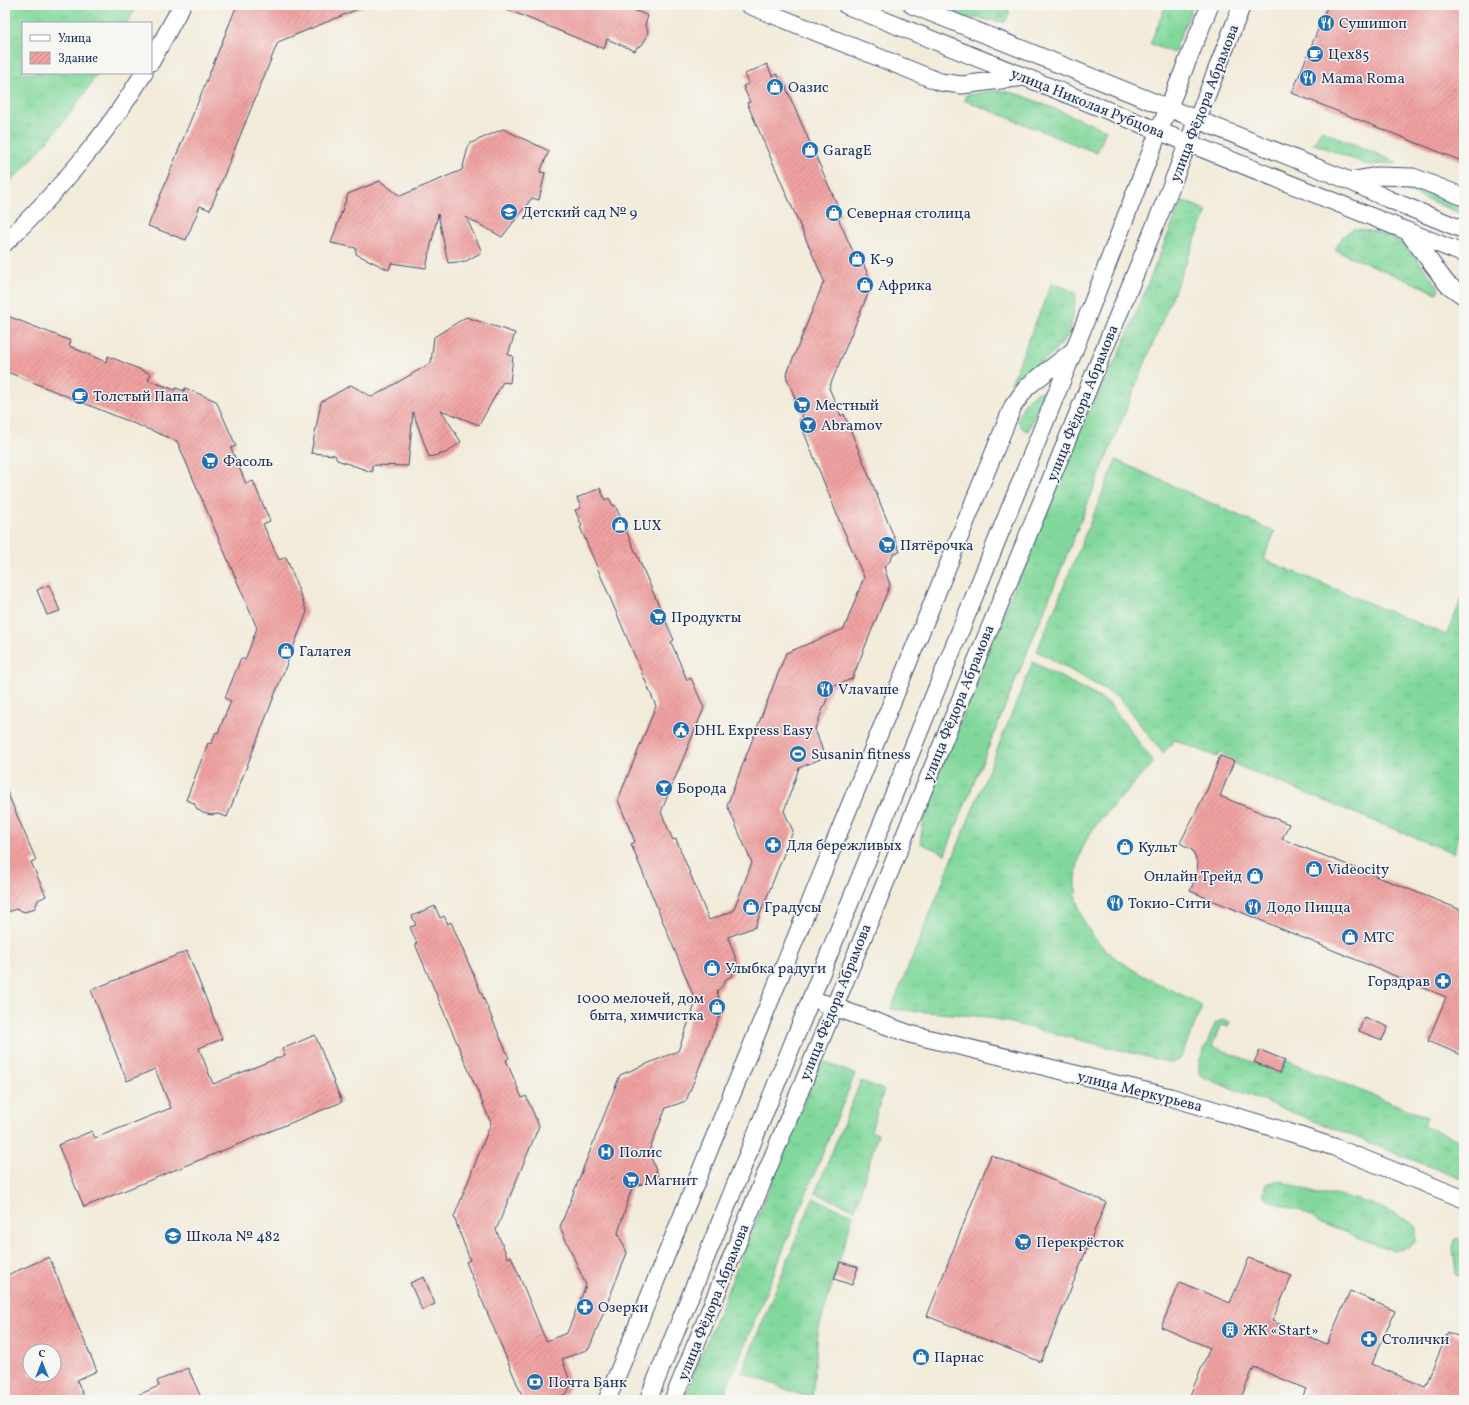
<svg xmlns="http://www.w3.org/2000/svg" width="1469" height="1405" font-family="Vollkorn,serif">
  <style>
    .grass { fill: url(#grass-tufts); stroke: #4e847d }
    .building { fill: url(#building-hatch); fill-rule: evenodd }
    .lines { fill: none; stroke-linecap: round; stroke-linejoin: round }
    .minor-casing { stroke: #3b4b70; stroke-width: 19 }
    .minor { stroke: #fff; stroke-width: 17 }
    .labels { text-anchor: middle; stroke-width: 3; stroke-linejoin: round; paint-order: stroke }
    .poi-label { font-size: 15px; fill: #1b2f5e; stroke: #f6f6f2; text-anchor: start }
    .street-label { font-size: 15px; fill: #1b2f5e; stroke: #f6f6f2 }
  </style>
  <defs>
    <pattern id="grass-tufts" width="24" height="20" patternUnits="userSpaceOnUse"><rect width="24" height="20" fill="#82d89c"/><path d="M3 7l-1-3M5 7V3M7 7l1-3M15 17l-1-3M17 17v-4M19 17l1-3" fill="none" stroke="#70ba89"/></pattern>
    <pattern id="building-hatch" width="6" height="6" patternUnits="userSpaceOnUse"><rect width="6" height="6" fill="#f0a2a1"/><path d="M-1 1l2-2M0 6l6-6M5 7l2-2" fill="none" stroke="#c28486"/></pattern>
  </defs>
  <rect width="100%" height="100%" fill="#f6f6f2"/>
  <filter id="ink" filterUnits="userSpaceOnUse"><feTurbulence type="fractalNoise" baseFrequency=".025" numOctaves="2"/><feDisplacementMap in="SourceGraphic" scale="8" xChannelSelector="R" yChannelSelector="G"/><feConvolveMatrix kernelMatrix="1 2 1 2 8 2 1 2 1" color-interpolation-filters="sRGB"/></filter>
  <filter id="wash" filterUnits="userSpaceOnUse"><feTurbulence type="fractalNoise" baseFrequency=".012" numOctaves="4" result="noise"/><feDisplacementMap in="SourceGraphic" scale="16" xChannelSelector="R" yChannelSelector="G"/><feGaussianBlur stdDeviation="0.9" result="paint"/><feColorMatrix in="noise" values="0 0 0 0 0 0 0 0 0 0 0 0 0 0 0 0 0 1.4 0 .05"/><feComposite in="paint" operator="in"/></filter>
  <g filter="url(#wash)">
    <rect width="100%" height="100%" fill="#f2ebd9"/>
    <g class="grass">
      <path d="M5,5H137L128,23H23V73H98C71,114 40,153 5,187Z"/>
      <path d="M937,5H1008L1009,14L1005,22L968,17Z"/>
      <path d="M1166,5H1193L1174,53L1150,44Z"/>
      <path d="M993,91L1008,92L1021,95L1106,130L1097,153L964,100L966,95Z"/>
      <path d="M1321,130L1398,163L1368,165L1314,144Z"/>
      <path d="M1397,185H1411L1464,205V215L1397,187Z"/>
      <path d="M1182,200L1207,211L945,854L920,843L926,804L1079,430L1121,350Z"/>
      <path d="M1354,229C1406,233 1410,251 1439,288L1437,293L1335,250C1340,239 1343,234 1354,229Z"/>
      <path d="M1052,282L1076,293C1074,305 1073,319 1070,330C1062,351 1030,370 1013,384L1011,383Z"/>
      <path d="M1043,391V394L1028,431L1023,429L1018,421C1019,410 1030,392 1043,391Z"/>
      <path d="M1116,460L1275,532L1263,559L1446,635L1464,594V824L1453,853L1234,764L1236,760L1219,753L1217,757L1175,740L1163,753L1118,697L1037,651Z"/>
      <path d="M1033,662L1109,703L1154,762C1141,777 1127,791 1113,806C1106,814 1098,821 1093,829C1080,847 1075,867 1076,889C1080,955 1148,977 1198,1003L1202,1007L1181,1057L1179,1060L1172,1063L987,1017L891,1009Z"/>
      <path d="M1224,1020L1230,1022L1228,1027L1222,1025L1220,1026L1212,1046L1280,1073L1285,1060L1427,1117L1424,1126L1464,1142V1180L1203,1077L1199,1073V1062L1215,1024L1219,1021Z"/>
      <path d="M821,1061L855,1074L722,1400H683Z"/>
      <path d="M861,1081L884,1090L871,1131L878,1134L855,1209L815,1193Z"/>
      <path d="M1279,1180L1317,1194H1335L1373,1204L1411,1222L1416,1228V1241L1408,1248L1394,1251L1318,1222C1304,1206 1277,1210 1263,1194L1266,1184Z"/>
      <path d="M813,1198L853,1215L818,1332L812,1399L742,1372Z"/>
      <path d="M1456,1238L1464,1241V1278L1456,1275L1453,1247Z"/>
    </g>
    <g id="blocks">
      <g class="building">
        <path d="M237,5H368L278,42L210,210L200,206L186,240L148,226Z"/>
        <path d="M496,5H622L648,16L645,25L648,31L646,39L642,45L637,47L635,51L607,39L604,49Z"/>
        <path d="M1328,5H1464V162L1292,93Z"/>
        <path d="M767,64L772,76L777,74L781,82L783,81L842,216L838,218L846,236L855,256L859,254L872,284L829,388L841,416L844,414L900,552L893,554L890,561L884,567L890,585L852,679L832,686L815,729L825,757L799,768L784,811L793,831L755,927L728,937L737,962L732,976L726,979L723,985L717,991L722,1010L686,1101L666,1108L649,1151L659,1179L632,1187L618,1233L627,1253L589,1349L562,1359L571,1384L567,1393L561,1396L559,1400H524L466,1262L470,1260L454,1217L491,1123L415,944L417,943L410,927L416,925L412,916L435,906L440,918L444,916L448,924L451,922L509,1058L506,1060L522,1098L526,1096L539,1126L496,1230L508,1258L511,1256L546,1341L567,1333L586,1285L560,1227L620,1075L678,1051L696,1002L631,844L635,842L618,800L656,706L580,527L582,526L575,510L581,508L577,498L600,488L605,500L609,498L613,506L615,505L674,640L671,642L687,680L691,678L704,708L661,812L673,840L676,839L709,920L733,911L752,863L727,805L786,653L844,629L864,577L840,522L799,420L803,418L786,376L824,281L747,103L750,102L743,86L749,83L745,74Z"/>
        <path d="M503,129L549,151L540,172L545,173L539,200L532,198L502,237L466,217L482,252L466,261L448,263L438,214L426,268L391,263L389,270L356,254V248L331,243L348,194L380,181L400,196L462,170L469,144Z"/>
        <path d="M5,315L71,341L69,346L106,362L108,356L151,374L148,380L175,390L176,388L184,391L185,388L216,401L236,446L231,448L246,484L253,481L270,521L263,524L279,560L286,557L307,612L227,817L218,814L212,815L203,813L197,809L194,803L186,800L208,743L211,744L216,732L218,733L231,701L225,698L241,658L245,660L257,628L177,441L5,371Z"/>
        <path d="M466,317L515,333L508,355L513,356L510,383L503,382L479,425L441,410L461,442L446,453L429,457L413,412L408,466L372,465V472L337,460L335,455L311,453L321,402L351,385L372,397L431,363L434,337Z"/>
        <path d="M49,585L60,611L47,615L37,590Z"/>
        <path d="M1220,756L1234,761L1220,796L1289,824L1282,839L1464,911V1056L1428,1041L1446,997L1190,891L1196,877L1198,863L1192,850L1180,843L1207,790Z"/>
        <path d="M5,787L36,860L31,862L46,896L38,900L35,908L25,912L16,909L5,913Z"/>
        <path d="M187,951L222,1039L199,1048L213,1084L285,1055L282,1049L315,1035L342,1102L84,1207L58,1145L92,1131L95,1138L171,1108L155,1069L127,1081L91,990Z"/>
        <path d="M1364,1017L1388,1027L1382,1040L1359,1031Z"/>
        <path d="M1260,1050L1285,1060L1280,1073L1254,1062Z"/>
        <path d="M991,1155L1106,1202L1041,1362L927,1316Z"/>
        <path d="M49,1257L97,1371L77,1380L85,1400H5V1276ZM30,1351H54V1375H30Z"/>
        <path d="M1249,1258L1292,1276L1272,1321L1327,1344L1350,1291L1395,1311L1372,1364L1425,1387L1448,1332L1464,1339V1400H1301L1306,1389L1254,1367L1240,1400H1188L1210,1348L1161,1327L1180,1282L1230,1303Z"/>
        <path d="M840,1262L858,1267L852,1285L834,1279Z"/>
        <path d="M424,1277L435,1304L422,1310L410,1283Z"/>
        <path d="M188,1368L202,1400H126L159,1386L157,1381Z"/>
      </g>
    </g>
  </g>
  <g filter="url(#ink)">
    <use href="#blocks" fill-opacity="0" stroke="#3b4b70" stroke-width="1"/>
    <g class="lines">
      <g class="minor-casing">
        <g id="minor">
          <path d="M749,5L940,82L962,85L1024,77"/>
          <path d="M846,5L1464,254"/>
          <path d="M912,5L1350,181L1388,199L1464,230"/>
          <path d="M151,62L182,5"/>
          <path d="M1350,181L1377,176L1413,177L1464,197"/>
          <path d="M1408,232L1447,284L1464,296"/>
          <path d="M5,243C59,190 104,138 144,73"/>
          <path d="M823,1003L910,1034L1170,1097L1288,1132L1334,1147L1464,1199"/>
          <path d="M607,1400L1013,406L1027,387L1074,350"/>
          <path d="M648,1400L1075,348L1159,131L1210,5"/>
          <path d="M673,1400L1170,189L1242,5"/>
        </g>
      </g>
      <use href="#minor" class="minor"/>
    </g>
  </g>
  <defs>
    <g id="restaurant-disc" transform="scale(0.9)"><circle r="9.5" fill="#1f6fb2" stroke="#f6f6f2"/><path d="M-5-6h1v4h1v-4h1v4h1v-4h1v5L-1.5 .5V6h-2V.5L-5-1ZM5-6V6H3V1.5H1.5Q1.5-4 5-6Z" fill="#fff"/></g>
    <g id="cafe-disc" transform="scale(0.9)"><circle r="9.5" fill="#1f6fb2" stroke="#f6f6f2"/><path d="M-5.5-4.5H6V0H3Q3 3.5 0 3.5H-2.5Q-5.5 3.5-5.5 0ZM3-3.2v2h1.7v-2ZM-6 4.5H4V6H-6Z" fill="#fff"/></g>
    <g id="shop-disc" transform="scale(0.9)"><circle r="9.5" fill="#1f6fb2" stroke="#f6f6f2"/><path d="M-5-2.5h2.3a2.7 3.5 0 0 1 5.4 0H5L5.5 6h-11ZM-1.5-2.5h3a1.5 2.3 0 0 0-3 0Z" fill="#fff"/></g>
    <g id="school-disc" transform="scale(0.9)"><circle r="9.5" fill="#1f6fb2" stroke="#f6f6f2"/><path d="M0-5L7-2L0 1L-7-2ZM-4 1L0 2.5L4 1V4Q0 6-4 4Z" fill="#fff"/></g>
    <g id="supermarket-disc" transform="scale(0.9)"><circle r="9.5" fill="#1f6fb2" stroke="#f6f6f2"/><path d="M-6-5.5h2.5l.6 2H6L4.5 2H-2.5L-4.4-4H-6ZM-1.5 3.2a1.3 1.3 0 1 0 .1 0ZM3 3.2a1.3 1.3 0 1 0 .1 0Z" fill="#fff"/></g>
    <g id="bar-disc" transform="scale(0.9)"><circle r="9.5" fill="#1f6fb2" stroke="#f6f6f2"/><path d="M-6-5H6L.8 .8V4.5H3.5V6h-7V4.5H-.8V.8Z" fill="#fff"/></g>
    <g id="civic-disc" transform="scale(0.9)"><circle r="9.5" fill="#1f6fb2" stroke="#f6f6f2"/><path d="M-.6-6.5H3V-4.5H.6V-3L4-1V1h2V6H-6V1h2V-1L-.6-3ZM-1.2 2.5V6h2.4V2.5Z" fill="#fff"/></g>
    <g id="stadium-disc" transform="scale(0.9)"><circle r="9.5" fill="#1f6fb2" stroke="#f6f6f2"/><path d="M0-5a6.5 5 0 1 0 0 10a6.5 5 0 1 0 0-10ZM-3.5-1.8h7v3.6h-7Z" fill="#fff"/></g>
    <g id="pharmacy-disc" transform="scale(0.9)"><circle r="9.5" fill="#1f6fb2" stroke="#f6f6f2"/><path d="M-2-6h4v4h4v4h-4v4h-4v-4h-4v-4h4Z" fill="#fff"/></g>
    <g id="hospital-disc" transform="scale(0.9)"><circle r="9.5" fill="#1f6fb2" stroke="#f6f6f2"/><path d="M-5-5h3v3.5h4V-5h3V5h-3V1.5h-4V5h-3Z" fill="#fff"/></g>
    <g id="building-disc" transform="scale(0.9)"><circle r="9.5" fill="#1f6fb2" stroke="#f6f6f2"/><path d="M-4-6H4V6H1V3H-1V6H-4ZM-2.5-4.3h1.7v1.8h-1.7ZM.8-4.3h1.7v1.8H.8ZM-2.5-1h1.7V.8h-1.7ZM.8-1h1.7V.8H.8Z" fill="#fff"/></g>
    <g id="bank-disc" transform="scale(0.9)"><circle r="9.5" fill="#1f6fb2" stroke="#f6f6f2"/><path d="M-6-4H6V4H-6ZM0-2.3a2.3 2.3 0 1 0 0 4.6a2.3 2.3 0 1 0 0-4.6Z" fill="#fff"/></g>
  </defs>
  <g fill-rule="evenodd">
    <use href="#restaurant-disc" x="1326" y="23"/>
    <use href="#cafe-disc" x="1315" y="54"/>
    <use href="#restaurant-disc" x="1308" y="78"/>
    <use href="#shop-disc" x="775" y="87"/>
    <use href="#shop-disc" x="810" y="150"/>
    <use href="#school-disc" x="509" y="212"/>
    <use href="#shop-disc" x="834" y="213"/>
    <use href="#shop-disc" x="857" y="259"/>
    <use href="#shop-disc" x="865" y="285"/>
    <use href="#cafe-disc" x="80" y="396"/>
    <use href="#supermarket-disc" x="802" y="405"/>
    <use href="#bar-disc" x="808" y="425"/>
    <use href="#supermarket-disc" x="210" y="461"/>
    <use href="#shop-disc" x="620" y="525"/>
    <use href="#supermarket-disc" x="887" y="545"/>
    <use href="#supermarket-disc" x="658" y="617"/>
    <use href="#shop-disc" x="286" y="651"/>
    <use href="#restaurant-disc" x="825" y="689"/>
    <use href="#civic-disc" x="681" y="730"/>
    <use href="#stadium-disc" x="798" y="754"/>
    <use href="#bar-disc" x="664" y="788"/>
    <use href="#pharmacy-disc" x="773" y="845"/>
    <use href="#shop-disc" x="1125" y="847"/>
    <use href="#shop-disc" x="1314" y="869"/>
    <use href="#shop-disc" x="1255" y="876"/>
    <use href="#restaurant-disc" x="1115" y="903"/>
    <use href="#shop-disc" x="751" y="907"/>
    <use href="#restaurant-disc" x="1253" y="907"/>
    <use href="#shop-disc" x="1350" y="937"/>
    <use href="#shop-disc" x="712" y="968"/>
    <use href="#pharmacy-disc" x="1443" y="981"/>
    <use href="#shop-disc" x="717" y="1007"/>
    <use href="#hospital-disc" x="606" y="1152"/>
    <use href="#supermarket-disc" x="631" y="1180"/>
    <use href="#school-disc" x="173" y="1236"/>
    <use href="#supermarket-disc" x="1023" y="1242"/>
    <use href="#pharmacy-disc" x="585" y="1307"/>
    <use href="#building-disc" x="1230" y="1330"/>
    <use href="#pharmacy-disc" x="1369" y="1339"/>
    <use href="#shop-disc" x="921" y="1357"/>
    <use href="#bank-disc" x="535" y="1382"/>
  </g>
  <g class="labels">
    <g class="poi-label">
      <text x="1339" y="28">Сушишоп</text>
      <text x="1328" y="59">Цех85</text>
      <text x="1321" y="83">Mama Roma</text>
      <text x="788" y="92">Оазис</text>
      <text x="823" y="155">GaragE</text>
      <text x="522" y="217">Детский сад № 9</text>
      <text x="847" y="218">Северная столица</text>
      <text x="870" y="264">К-9</text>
      <text x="878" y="290">Африка</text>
      <text x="93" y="401">Толстый Папа</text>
      <text x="815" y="410">Местный</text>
      <text x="821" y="430">Abramov</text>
      <text x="223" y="466">Фасоль</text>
      <text x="633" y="530">LUX</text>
      <text x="900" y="550">Пятёрочка</text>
      <text x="671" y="622">Продукты</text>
      <text x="299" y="656">Галатея</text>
      <text x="838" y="694">Vлаvаше</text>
      <text x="694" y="735">DHL Express Easy</text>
      <text x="811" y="759">Susanin fitness</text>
      <text x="677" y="793">Борода</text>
      <text x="786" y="850">Для бережливых</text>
      <text x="1138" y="852">Культ</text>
      <text x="1327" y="874">Videocity</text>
      <text x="1242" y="881" text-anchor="end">Онлайн Трейд</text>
      <text x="1128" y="908">Токио-Сити</text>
      <text x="764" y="912">Градусы</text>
      <text x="1266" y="912">Додо Пицца</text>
      <text x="1363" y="942">МТС</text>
      <text x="725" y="973">Улыбка радуги</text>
      <text x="1430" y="986" text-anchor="end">Горздрав</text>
      <text x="704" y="1003" text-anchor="end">1000 мелочей, дом<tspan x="704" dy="17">быта, химчистка</tspan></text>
      <text x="619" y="1157">Полис</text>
      <text x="644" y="1185">Магнит</text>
      <text x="186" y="1241">Школа № 482</text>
      <text x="1036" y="1247">Перекрёсток</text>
      <text x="598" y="1312">Озерки</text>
      <text x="1243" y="1335">ЖК «Start»</text>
      <text x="1382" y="1344">Столички</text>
      <text x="934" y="1362">Парнас</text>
      <text x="548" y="1387">Почта Банк</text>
    </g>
    <g class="street-label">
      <text transform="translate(1088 103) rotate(22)" y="5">улица Николая Рубцова</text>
      <text transform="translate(1204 103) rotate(-69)" y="5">улица Фёдора Абрамова</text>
      <text transform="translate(1082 403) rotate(-68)" y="5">улица Фёдора Абрамова</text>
      <text transform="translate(958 703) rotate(-68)" y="5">улица Фёдора Абрамова</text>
      <text transform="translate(835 1002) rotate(-68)" y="5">улица Фёдора Абрамова</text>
      <text transform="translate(1140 1091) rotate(14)" y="5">улица Меркурьева</text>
      <text transform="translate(713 1302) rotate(-68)" y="5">улица Фёдора Абрамова</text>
    </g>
  </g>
  <rect width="1469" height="1405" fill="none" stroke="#f6f6f2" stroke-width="20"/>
  <rect x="22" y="22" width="130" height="52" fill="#f6f6f2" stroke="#9ea6b7"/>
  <rect x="30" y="35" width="20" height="6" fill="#ffffff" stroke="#9ea6b7"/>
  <text x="58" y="42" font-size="12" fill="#1b2f5e">Улица</text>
  <rect x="30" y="52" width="20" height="12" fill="url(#building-hatch)" stroke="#9ea6b7"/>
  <text x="58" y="62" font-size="12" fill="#1b2f5e">Здание</text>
  <g transform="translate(42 1363)"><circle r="19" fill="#f6f6f2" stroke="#9ea6b7"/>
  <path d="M0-3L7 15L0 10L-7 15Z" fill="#1f6fb2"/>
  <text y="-6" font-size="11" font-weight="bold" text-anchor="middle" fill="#1b2f5e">С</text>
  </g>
</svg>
